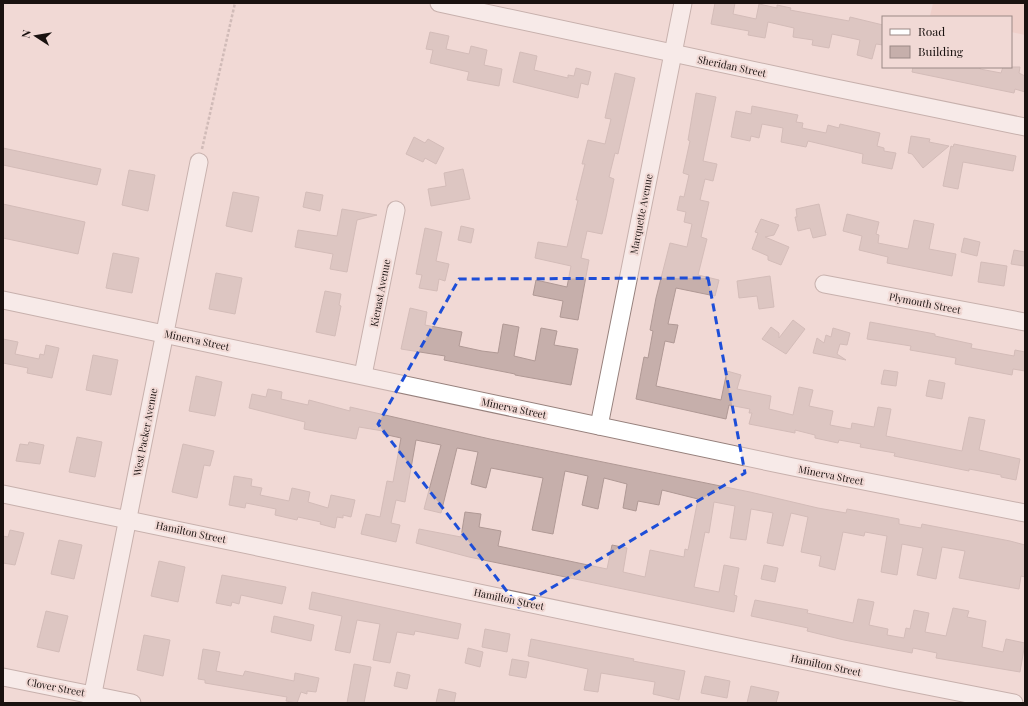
<svg xmlns="http://www.w3.org/2000/svg" width="1028" height="706" font-family="'Playfair Display',serif">
  <style>
    .green { fill: #eec3bb }
    .building { fill: #c6afab; stroke: #b09995 }
    .lines { fill: none; stroke-linecap: round; stroke-linejoin: round }
    .street-casing { stroke: #96807c; stroke-width: 19 }
    .path { stroke: #aa9794; stroke-width: 2.5; stroke-dasharray: 3 2; stroke-linecap: butt }
    .street { stroke: #fff; stroke-width: 17 }
    .marked { fill: none; stroke: #1d4ed8; stroke-width: 3; stroke-dasharray: 8 5; stroke-linejoin: round }
    .labels { text-anchor: middle; stroke-width: 4; stroke-linejoin: round; paint-order: stroke }
    .street-label { font-size: 10px; fill: #1a1210; stroke: #f1d9d5 }
  </style>
  <rect width="100%" height="100%" fill="#f1d9d5"/>
  <path class="green" d="M933,3H1025V35L1011,32V17L930,16Z"/>
  <g class="building">
    <path d="M715,3H735L733,14L756,19L759,4L777,8V5L791,8L790,10L849,21L850,17L883,25V45L876,44L872,59L857,55L860,40L832,34L829,48L812,45L813,40L793,37L794,28L768,22L765,38L748,35L749,31L711,24Z"/>
    <path d="M430,32L449,36L446,49L469,54L471,46L487,50L484,65L502,69L499,86L467,80L469,72L430,63L433,50L426,49Z"/>
    <path d="M520,52L537,56L534,70L568,78V75L574,76L576,68L591,72L588,85L581,83L578,98L513,82Z"/>
    <path d="M913,67H980V69L1001,73L1003,67H1020L1019,73L1025,76V92L1015,89L1014,93L912,72Z"/>
    <path d="M615,73L635,78L618,154L615,153L609,177L614,179L606,217L602,234L587,231L581,258L589,260L578,320L560,317L563,301L533,295L536,280L567,287L571,266L535,258L538,242L567,247L578,200H576L585,164H582L588,140L605,144L611,119L605,118Z"/>
    <path d="M696,93L716,97L703,161L717,164L713,181L705,179L700,200L709,202L701,237L707,239L698,275L719,280L715,296L676,288L668,324L678,325L674,343L665,341L656,386L721,400L727,371L741,375L737,389L771,396L769,409L793,415L799,387L813,390L809,406L833,411L830,425L851,429L852,423L874,427L878,407L891,409L886,436L962,451L969,417L985,420L979,450L1020,459L1016,480L1001,477V475L969,469V471L894,456L895,453L860,447L861,444L839,440L838,443L815,438V435L795,430V433L749,424L752,413H749L750,409L729,405L726,419L636,399L644,357L648,358L653,331L650,330L656,298L670,243L687,247L692,224L684,222L686,212L677,210L680,196L684,197L689,175L683,173L690,141L688,140Z"/>
    <path d="M752,106L798,115L796,122L803,123L802,128L826,133L828,125L839,128L840,124L880,133L877,146L884,148V151L896,153L892,169L862,163L863,154L808,141L806,147L781,142L783,128L762,124L759,138L751,136L750,141L731,137L736,111L751,114Z"/>
    <path d="M911,136L930,139L929,142L949,146L923,168L912,154L908,153Z"/>
    <path d="M414,137L425,143L428,139L444,148L436,164L425,158L423,162L406,154Z"/>
    <path d="M954,144L1016,156L1013,171L963,162L958,189L943,186L951,146L953,147Z"/>
    <path d="M3,148L101,169L97,185L3,165Z"/>
    <path d="M463,169L470,199L431,206L428,189L446,186L444,173Z"/>
    <path d="M129,170L155,175L148,211L122,205Z"/>
    <path d="M233,192L259,197L252,232L226,226Z"/>
    <path d="M306,192L323,195L320,211L303,207Z"/>
    <path d="M3,204L85,222L78,254L3,238Z"/>
    <path d="M819,204L826,235L813,238L810,228L798,231L795,217H797L796,209Z"/>
    <path d="M342,209L377,215L357,220L347,272L330,269L333,254L295,247L298,230L337,236Z"/>
    <path d="M847,214L879,222L876,234L879,235L878,243L908,249L914,220L934,224L929,249L956,254L952,276L887,263L888,257L859,250L862,236L843,231Z"/>
    <path d="M761,219L779,225L774,235L765,237L789,247L781,265L768,260V256L752,249L758,233L755,232Z"/>
    <path d="M461,226L474,229L471,243L458,240Z"/>
    <path d="M425,228L442,232L436,261L449,264L445,281L439,279L437,291L419,288L422,275L416,274Z"/>
    <path d="M964,238L980,242L977,256L961,252Z"/>
    <path d="M1014,250L1025,252L1024,266L1011,264Z"/>
    <path d="M113,253L139,258L132,293L106,288Z"/>
    <path d="M981,262L1007,266L1004,286L978,282Z"/>
    <path d="M216,273L242,278L235,314L209,309Z"/>
    <path d="M770,276L774,307L759,309L757,296L739,298L737,281Z"/>
    <path d="M325,291L341,294L339,305L341,306L335,336L316,332Z"/>
    <path d="M410,308L427,312L425,325L462,332L459,346L482,351L498,353L503,324L519,327L514,356L535,361L541,328L557,331L554,345L578,349L571,385L515,375V374L444,360L445,356L401,349Z"/>
    <path d="M793,320L805,329L786,354L762,339L771,327L779,333V338Z"/>
    <path d="M870,322L935,334V336L972,344L971,348L1014,356L1015,350L1025,352V371L1013,369L1012,375L955,364L956,358L910,350L911,346L867,339Z"/>
    <path d="M833,328L850,333L847,345L840,344L837,354L846,360L813,353L817,338L824,343L826,335L831,337Z"/>
    <path d="M3,339L18,342L15,354L39,359L40,354L44,355L46,345L59,348L52,378L27,373L28,368L3,363Z"/>
    <path d="M93,355L118,360L111,395L86,390Z"/>
    <path d="M884,370L898,372L896,386L881,384Z"/>
    <path d="M196,376L222,382L215,416L189,411Z"/>
    <path d="M929,380L945,383L942,399L926,396Z"/>
    <path d="M268,389L282,392L281,399L308,405L309,400L350,411V407L490,439L750,492L818,508L846,513L847,509L899,519V524L921,528L922,524L1010,541L1025,545V577L1021,576L1019,589L959,578L965,551L942,547L936,579L917,575L923,548L902,544L897,575L881,572L887,536L865,532L864,536L843,532L835,570L819,566L821,556L801,552L808,517L791,513L783,546L767,543L773,513L751,509L746,540L730,538L735,506L714,502L709,533L705,532L694,587L719,592L724,565L739,568L734,595L737,596L734,612L469,557L416,543L419,529L461,537L465,512L481,514L479,527L501,531L498,546L607,569L612,545L627,548L623,572L645,577L650,550L684,557L685,549L688,550L698,499L662,490L659,505L638,501L636,511L623,508L627,484L604,478L598,509L582,505L588,476L565,471L553,534L532,530L543,478L491,468L486,488L471,484L478,452L457,448L441,513L424,509L441,445L416,440L405,502L396,500L391,523L400,525L396,542L361,534L366,514L380,517L387,481L393,482L401,438L383,434V431L359,427L356,439L318,432L304,429L305,422L249,408L252,394L266,397Z"/>
    <path d="M77,437L102,442L95,477L69,472Z"/>
    <path d="M29,442L44,445L40,464L16,461L20,444L28,445Z"/>
    <path d="M183,444L214,451L210,466L204,465L197,498L172,492Z"/>
    <path d="M234,476L252,479L251,486L262,488L260,495L289,501L292,488L310,492L308,502L328,508L331,495L355,500L351,517L343,515V518L337,517L335,528L320,524L321,522L298,517L297,520L275,515L276,509L246,503L245,508L229,505Z"/>
    <path d="M10,530L24,533L15,565L3,563V536L8,537Z"/>
    <path d="M59,540L82,545L74,579L51,574Z"/>
    <path d="M159,561L185,567L178,602L151,596Z"/>
    <path d="M764,565L778,568L775,582L761,579Z"/>
    <path d="M222,575L286,587L282,604L241,595L239,604L232,602L231,606L216,603Z"/>
    <path d="M312,592L461,624L458,639L415,631L414,635L397,632L390,663L373,660L380,624L357,620L350,653L335,650L342,616L309,609Z"/>
    <path d="M858,599L874,602L869,625L888,629L887,635L904,638L906,628L910,629L914,610L929,613L925,632L946,636L953,608L969,611L967,617L986,621L982,647L1003,652L1006,639L1025,643L1020,672L936,658L937,653L913,648L912,653L844,640L807,631L808,628L751,616L755,600L808,610L807,613L853,623Z"/>
    <path d="M46,611L68,616L59,652L37,647Z"/>
    <path d="M274,616L314,625L311,641L271,632Z"/>
    <path d="M485,629L510,634L507,652L482,647Z"/>
    <path d="M144,635L170,640L163,676L137,670Z"/>
    <path d="M531,639L634,659L633,661L685,671L679,700L653,694L655,682L601,673L598,692L584,690L588,669L528,656Z"/>
    <path d="M468,648L483,652L480,667L465,663Z"/>
    <path d="M203,649L220,652L216,671L243,676L245,671L294,681L295,673L319,678L316,692L307,691V694L301,692L297,703L286,701L287,697L205,683V680L198,679Z"/>
    <path d="M512,659L529,662L526,678L509,675Z"/>
    <path d="M354,664L371,667L364,703H347Z"/>
    <path d="M397,672L410,675L407,689L394,686Z"/>
    <path d="M705,676L730,681L727,698L701,693Z"/>
    <path d="M751,686L779,692L776,703H747Z"/>
    <path d="M439,689L456,693L454,703H436Z"/>
  </g>
  <g class="lines">
    <g class="street-casing">
      <g id="street">
        <path d="M439,3L831,87L1025,127"/>
        <path d="M824,284L1025,322"/>
        <path d="M3,300L793,467L1025,513"/>
        <path d="M363,375L396,210"/>
        <path d="M599,426L683,3"/>
        <path d="M3,494L897,680L1014,703"/>
        <path d="M3,677L132,703"/>
        <path d="M91,703L199,162"/>
      </g>
    </g>
    <path class="path" d="M202,149L235,3"/>
    <use href="#street" class="street"/>
  </g>
  <path d="M0 0H1028V706H0ZM708,278L745,473L519,607L378,424L459,279Z" fill="#f1d9d5" fill-opacity=".55" fill-rule="evenodd"/>
  <path class="marked" d="M708,278L745,473L519,607L378,424L459,279Z"/>
  <g class="labels">
    <g class="street-label">
      <text transform="translate(732 66) rotate(12)" y="4">Sheridan Street</text>
      <text transform="translate(641 214) rotate(-79)" y="4">Marquette Avenue</text>
      <text transform="translate(380 293) rotate(-79)" y="4">Kienast Avenue</text>
      <text transform="translate(925 303) rotate(11)" y="4">Plymouth Street</text>
      <text transform="translate(197 340) rotate(12)" y="4">Minerva Street</text>
      <text transform="translate(514 408) rotate(12)" y="4">Minerva Street</text>
      <text transform="translate(145 432) rotate(-79)" y="4">West Packer Avenue</text>
      <text transform="translate(831 475) rotate(11)" y="4">Minerva Street</text>
      <text transform="translate(191 532) rotate(12)" y="4">Hamilton Street</text>
      <text transform="translate(509 599) rotate(12)" y="4">Hamilton Street</text>
      <text transform="translate(826 665) rotate(12)" y="4">Hamilton Street</text>
      <text transform="translate(56 687) rotate(11)" y="4">Clover Street</text>
    </g>
  </g>
  <rect width="1028" height="706" fill="none" stroke="#1a1210" stroke-width="8"/>
  <rect x="882" y="16" width="130" height="52" fill="#f1d9d5" stroke="#9b8986"/>
  <rect x="890" y="29" width="20" height="6" fill="#ffffff" stroke="#9b8986"/>
  <text x="918" y="36" font-size="12" fill="#1a1210">Road</text>
  <rect x="890" y="46" width="20" height="12" fill="#c6afab" stroke="#9b8986"/>
  <text x="918" y="56" font-size="12" fill="#1a1210">Building</text>
  <g transform="translate(36 36) rotate(282)" stroke="#f1d9d5" stroke-width="3" paint-order="stroke">
  <path d="M0-3L7 15L0 10L-7 15Z" fill="#1a1210"/>
  <text y="-6" font-size="11" font-weight="bold" text-anchor="middle" fill="#1a1210">N</text>
  </g>
</svg>
